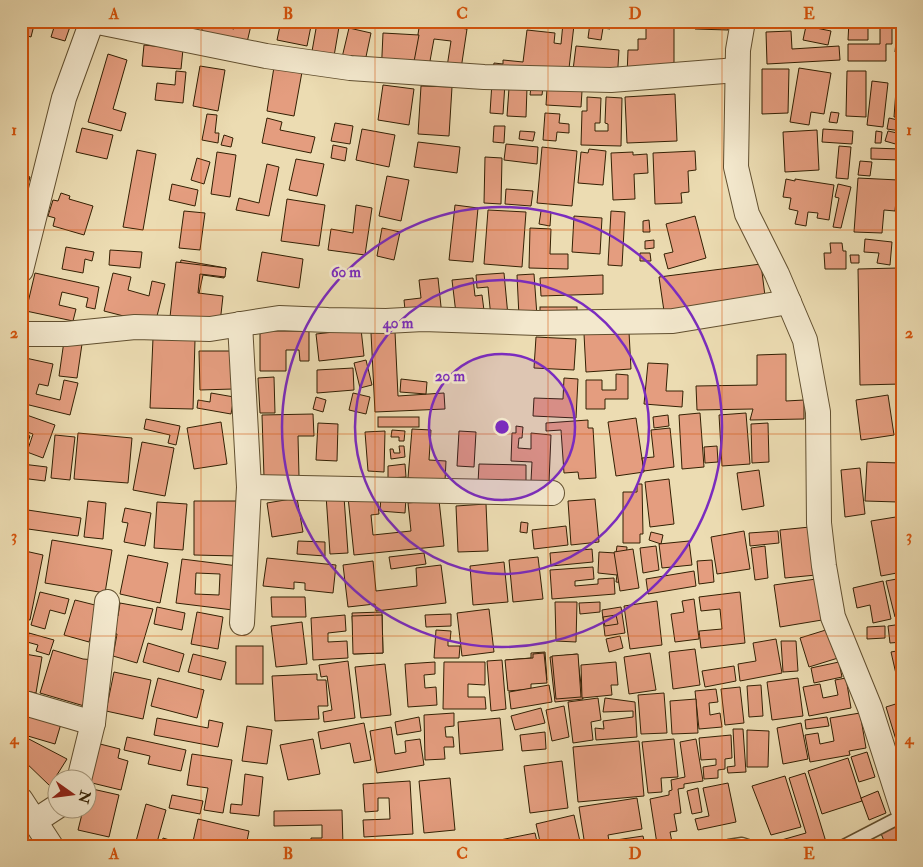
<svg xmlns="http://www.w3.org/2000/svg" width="923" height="867" font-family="'IM FELL Double Pica',serif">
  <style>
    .building { fill: #e49d7f; stroke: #332003; fill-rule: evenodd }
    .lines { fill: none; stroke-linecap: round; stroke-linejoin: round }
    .lane-casing { stroke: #614f2f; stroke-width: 15 }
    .street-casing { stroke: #614f2f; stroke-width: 26 }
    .lane { stroke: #f3e8cd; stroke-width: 12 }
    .street { stroke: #f3e8cd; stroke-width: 24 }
    .grid { fill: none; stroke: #d6530b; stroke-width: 1; stroke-opacity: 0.55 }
    .ring { fill: none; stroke: #7b2cbf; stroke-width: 2.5 }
    .centre { fill: #7b2cbf; stroke: #f3e8cd; stroke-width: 2.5 }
    .ring-label { font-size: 15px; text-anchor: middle; font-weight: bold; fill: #7b2cbf; stroke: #f3e8cd; stroke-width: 5; stroke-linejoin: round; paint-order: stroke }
    .neatline { fill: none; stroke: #d6530b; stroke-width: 2 }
    .grid-label { font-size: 16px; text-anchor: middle; font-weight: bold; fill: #d6530b }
  </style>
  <rect width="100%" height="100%" fill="#ecdcb2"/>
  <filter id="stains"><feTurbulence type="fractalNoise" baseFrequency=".004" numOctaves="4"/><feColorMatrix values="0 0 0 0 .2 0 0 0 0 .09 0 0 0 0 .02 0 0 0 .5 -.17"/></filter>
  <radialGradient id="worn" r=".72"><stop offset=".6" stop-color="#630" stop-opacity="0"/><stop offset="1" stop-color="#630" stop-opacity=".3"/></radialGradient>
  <g class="building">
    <path d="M21,21H35L31,37L21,34Z"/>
    <path d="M56,21H72L65,41L51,37Z"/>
    <path d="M236,21H252L245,51L199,40L204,22L234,29Z"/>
    <path d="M281,21H312L307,46L277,40Z"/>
    <path d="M349,21H406V27L348,23Z"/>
    <path d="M584,21H611L610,29L603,28L601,40L588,38L590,23L584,22Z"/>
    <path d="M663,21L674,22V76H627L628,50H638V39H646V26H664Z"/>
    <path d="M695,21H728V30L695,29Z"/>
    <path d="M761,21H809L808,26Z"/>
    <path d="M825,21H842V26L825,24Z"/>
    <path d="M849,21H874V23H868V40H848Z"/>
    <path d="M880,21H892V44H886V61H848V44H880Z"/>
    <path d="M898,21H902V53L895,52Z"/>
    <path d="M420,22L467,29L461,69L447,67L451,41L434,39L430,61L441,63L437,87L410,83Z"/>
    <path d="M317,23L339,27L333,62L311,57Z"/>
    <path d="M563,23L574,25L568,77L492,76L494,63L503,64V60L523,62L527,30L555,33L554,43L561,44Z"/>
    <path d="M806,26L831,31L828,45L803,40Z"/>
    <path d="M349,28L371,33L363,71L340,66Z"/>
    <path d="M791,31L792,49L839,46L840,60L767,64L766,32Z"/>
    <path d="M383,33L419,35L410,83L381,77Z"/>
    <path d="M144,45L183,49L181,69L142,66Z"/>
    <path d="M576,46L619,50L617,82L572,78Z"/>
    <path d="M108,54L127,60L113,109L126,113L121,131L88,122Z"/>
    <path d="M200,66L225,70L218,111L193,106Z"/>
    <path d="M274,67L302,72L294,116L267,111Z"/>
    <path d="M799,68L831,73L824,114L811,112L809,125L790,122Z"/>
    <path d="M762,69H789L788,113L762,114Z"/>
    <path d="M176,71L186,72L183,103L155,100L157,83L175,85Z"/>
    <path d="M847,71H866V117L846,116Z"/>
    <path d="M897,77L902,78V118L894,117Z"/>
    <path d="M872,81L888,83L883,127L867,125Z"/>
    <path d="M492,82L505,83L503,114L490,113Z"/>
    <path d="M383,85L414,89L409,125L378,120Z"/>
    <path d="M421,86L452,87L449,136L418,134Z"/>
    <path d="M531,87H543L542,95H530Z"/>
    <path d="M509,88H527L526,117L507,116Z"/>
    <path d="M547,89L582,91L581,107L546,105Z"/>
    <path d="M675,94L677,141L627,143L625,97Z"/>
    <path d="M587,97L601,98L600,123H595V131H608V124L605,123L606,97L622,98L621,146L581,145L582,111H587Z"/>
    <path d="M831,112L839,113L837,123L829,122Z"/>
    <path d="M545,113L560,114L559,123L569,124V133L557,132L556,141L543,140Z"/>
    <path d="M207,114L217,115L215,133H219L218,143L202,140Z"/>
    <path d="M267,118L282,122L280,130L315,137L311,153L262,143Z"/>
    <path d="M889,118L902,121L901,131L887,129Z"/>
    <path d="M335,123L353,126L350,144L331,141Z"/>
    <path d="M494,126H505L504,143L493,142Z"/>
    <path d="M82,128L113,135L107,159L76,152Z"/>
    <path d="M362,129L395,135L389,167L356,160Z"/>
    <path d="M823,129L853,131L852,144L822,142Z"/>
    <path d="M817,130L819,170L785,172L783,132Z"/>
    <path d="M520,131L535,132L533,141L519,139Z"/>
    <path d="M876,131L882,132L881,143H875Z"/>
    <path d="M888,131L902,134L899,145L885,141Z"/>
    <path d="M224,135L233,138L231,147L221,145Z"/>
    <path d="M418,142L460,147L457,173L414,167Z"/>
    <path d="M506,144L538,147L537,164L504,160Z"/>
    <path d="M333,145L347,148L345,161L331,158Z"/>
    <path d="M839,146L851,147L848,179L836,178Z"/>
    <path d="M542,147L577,151L572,206L537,203Z"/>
    <path d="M871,148L901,149L900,160L871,159Z"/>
    <path d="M589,149L606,151L603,185L578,183L581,152L588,153Z"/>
    <path d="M137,150L156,154L143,230L123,227Z"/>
    <path d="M695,151L696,170L688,171L689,192L681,193L682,203L655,204L653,153Z"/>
    <path d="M217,152L236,155L230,197L211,194Z"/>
    <path d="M633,152V155L647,154L648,173L634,174L635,199L613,200L611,153Z"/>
    <path d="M485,157L502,158L501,204L484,203Z"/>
    <path d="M197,158L210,162L204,184L191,180Z"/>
    <path d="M296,159L324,164L317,196L289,190Z"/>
    <path d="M860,161L872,162L870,176L858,175Z"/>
    <path d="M267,164L279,167L269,216L236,210L239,198L259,203Z"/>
    <path d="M21,174L30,177L21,208Z"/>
    <path d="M387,176L409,180L401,221L379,216Z"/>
    <path d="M858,178L898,180L895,211L884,210L882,233L854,232Z"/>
    <path d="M786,179L795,181V179L834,185L829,220L817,218L818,213L808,212L806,226L795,224L798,211L789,209L791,198L783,197Z"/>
    <path d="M172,184L198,190L195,206L169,200Z"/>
    <path d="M838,184L851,187L841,228L833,227L839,198L835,197Z"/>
    <path d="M506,189L533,191L531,206L505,204Z"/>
    <path d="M61,193L70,196L69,199L93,206L84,235L53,226L55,218L48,216L53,200L58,201Z"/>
    <path d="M287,199L325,205L319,246L281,241Z"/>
    <path d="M356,205L372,208L365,255L328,250L331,229L353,233Z"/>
    <path d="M455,205L478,208L473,262L449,260Z"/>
    <path d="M488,210L526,212L522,267L484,264Z"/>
    <path d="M184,211L205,213L200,250L179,248Z"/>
    <path d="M541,211L551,212L550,226L539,224Z"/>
    <path d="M611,211L625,212L622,266L608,265Z"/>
    <rect x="899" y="215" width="3" height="25"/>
    <path d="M574,216L602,218L600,254L572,252Z"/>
    <path d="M695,216L706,258L668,269L664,254L673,252L666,224Z"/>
    <path d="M649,220L650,232H643V221Z"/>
    <path d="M382,228L400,232L394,260L377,256Z"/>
    <path d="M530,228L551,229L550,254H568V269L529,268Z"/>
    <path d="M865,239L892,242L890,265L877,263L879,253L864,252Z"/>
    <path d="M654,240V248L645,249V241Z"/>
    <path d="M830,243H842L843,251H846V269H825L824,253H831Z"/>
    <path d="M66,247L94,252L92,261L85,259L83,273L62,269Z"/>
    <path d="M110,250L142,252L140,268L109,265Z"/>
    <path d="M262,252L303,259L299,288L257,281Z"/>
    <path d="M640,253H650L651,261H640Z"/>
    <path d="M850,255H859V263H851Z"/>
    <path d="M181,260L226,268L224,278L203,275L198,298L175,294Z"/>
    <path d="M176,262L226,268L225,277L200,274L198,293L223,296L220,323L170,317Z"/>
    <path d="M761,264L766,304L665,318L659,277Z"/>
    <path d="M898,268L901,384L860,385L858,269Z"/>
    <path d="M35,273L99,287L95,309L86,307L88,298L62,292L59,305L76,309L73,321L26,311Z"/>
    <path d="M113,273L131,277L128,290L149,296L152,281L165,284L155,324L104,311Z"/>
    <path d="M504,273L508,316L491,318L488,287L477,288L476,275Z"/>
    <path d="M534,274L537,316L519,317L517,275Z"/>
    <path d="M603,275V294L541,296L540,278Z"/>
    <path d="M438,278L442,316L406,320L404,300L421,298L419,280Z"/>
    <path d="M473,278L475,296L482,295L485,318L457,322L452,280Z"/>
    <rect x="540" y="307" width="37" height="19"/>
    <path d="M361,329L364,356L319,361L316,334Z"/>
    <path d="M260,331H309V361H300L299,350H286V371H260Z"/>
    <path d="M395,332L398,396L444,393L445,409L375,412L371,333Z"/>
    <path d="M629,332L631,369L586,372L584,334Z"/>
    <path d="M536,337L576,339L574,370L534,368Z"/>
    <path d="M153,338L195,340L193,409L150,408Z"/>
    <path d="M64,341L82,344L77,378L59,376Z"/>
    <path d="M199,351H231L233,389L200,390Z"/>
    <path d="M786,354V401L804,400V419L750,420L753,409L697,410L696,386L757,385V355Z"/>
    <path d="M21,357L53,364L48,386L39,384L36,394L60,400L64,380L78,383L70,415L21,403Z"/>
    <path d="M366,360L372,385L360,388L354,363Z"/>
    <path d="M648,363L668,364L666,391H683L682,407L644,404Z"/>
    <path d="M353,368L354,390L317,393V370Z"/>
    <path d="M616,374L628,375V399H605V409H586V380H602V390H616Z"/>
    <path d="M274,377L275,413H260L258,378Z"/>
    <path d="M564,378L578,379L576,418L533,416L534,398L563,399Z"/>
    <path d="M401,379L427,382L426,394L400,392Z"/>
    <path d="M211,393L234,397L231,414L197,408L198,400L210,402Z"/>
    <path d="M353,393L370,397L366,414L349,410Z"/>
    <path d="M888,395L894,435L861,440L856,400Z"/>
    <path d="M316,397L326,400L323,412L313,409Z"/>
    <path d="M21,413L55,425L43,458L27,452L33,434L21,430Z"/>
    <path d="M700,413L704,467L682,469L679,415Z"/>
    <path d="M746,413L750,464L722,466L719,415Z"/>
    <path d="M313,414L314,436H298L299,476L264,477L262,415Z"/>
    <path d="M668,415L669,426L654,428L653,417Z"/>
    <rect x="378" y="417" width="41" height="10"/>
    <path d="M636,418L644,472L616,476L608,422Z"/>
    <path d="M146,419L180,426L176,445L168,443L170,435L144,429Z"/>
    <path d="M588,420V428H593L596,478L579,479L578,472L564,473L561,430L546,431V423Z"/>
    <path d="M221,422L227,464L194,469L187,428Z"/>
    <path d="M318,423L338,424L337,461L316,460Z"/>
    <path d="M768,423L769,462L752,463L751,424Z"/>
    <path d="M516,426L523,427L522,438H519L518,448L531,449V433L551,435L549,482L531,481L532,462L511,461L512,433H516Z"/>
    <path d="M670,428L674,467L644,471L642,458L654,457L651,430Z"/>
    <path d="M412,429L431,430L429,460L446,461L445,481L408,478Z"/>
    <path d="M392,430L405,431L404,441H399V437H391Z"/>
    <path d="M385,431L384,472L368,471L365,432Z"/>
    <path d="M459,431L476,432L474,467L457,466Z"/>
    <path d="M21,433L30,436L21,463Z"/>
    <path d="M78,433L132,438L128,483L74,479Z"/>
    <path d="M55,435L75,437L70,480L51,478Z"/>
    <path d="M142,442L174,448L165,496L133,490Z"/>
    <path d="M399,446H404L405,457L391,459L390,449H393L394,453H400Z"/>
    <path d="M717,446L718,462L705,463L704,447Z"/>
    <path d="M867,462L900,463L898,502L865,501Z"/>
    <path d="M22,464L47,467L45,481L21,478Z"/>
    <path d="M405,464L406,477L388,478V466Z"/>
    <path d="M479,464L526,465V484L478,483Z"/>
    <path d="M860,468L865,514L845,517L841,470Z"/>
    <path d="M759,470L764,506L742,510L737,473Z"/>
    <path d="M669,479L674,524L650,527L645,482Z"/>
    <path d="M637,484H642L643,534H640V543H623V492H637Z"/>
    <path d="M377,494L379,514L371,515L373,535L411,531L408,503L439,500L444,546L354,555L348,497Z"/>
    <path d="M326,495L344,497L348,553L330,554Z"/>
    <path d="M381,496L406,498L405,513L380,511Z"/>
    <path d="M297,498L303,532L272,537L267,503Z"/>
    <path d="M595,499L599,542L571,545L568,501Z"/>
    <path d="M88,501L106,503L103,539L84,537Z"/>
    <path d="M194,501H238V556L194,555Z"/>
    <path d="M157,502L187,504L183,550L154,548Z"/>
    <path d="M486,504L488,551L458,552L456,506Z"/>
    <path d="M125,508L151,513L145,546L124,542L128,523L122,522Z"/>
    <path d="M21,509L81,518L78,536L21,528Z"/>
    <path d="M902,516V572L881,576L871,521Z"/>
    <path d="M521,522L528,523L527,533L520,532Z"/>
    <path d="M566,526L568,545L534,549L532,530Z"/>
    <path d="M810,527L816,575L785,578L780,530Z"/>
    <path d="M744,531L750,569L717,574L711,537Z"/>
    <path d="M778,531L779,543L750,546L749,533Z"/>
    <path d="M651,532L663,535L661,544L649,540Z"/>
    <path d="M52,540L112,550L105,593L45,583Z"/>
    <path d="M298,541L325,542V556L297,554Z"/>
    <path d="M689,541L692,565L662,568L659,544Z"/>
    <path d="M617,546L627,547L624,583L616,582L617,575L598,573L599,552L616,553Z"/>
    <path d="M656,546L659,570L643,573L640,548Z"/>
    <path d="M765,546L768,578L755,580L751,548Z"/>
    <path d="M592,549L593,562L551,566L550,553Z"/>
    <path d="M633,549L639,588L620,591L614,552Z"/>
    <path d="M25,551L43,555L30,620L21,618V569Z"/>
    <path d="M424,553L426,564L391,569L389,557Z"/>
    <path d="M128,555L168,563L160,603L120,594Z"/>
    <path d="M538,557L543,599L513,602L509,560Z"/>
    <path d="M267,558L336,565L333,593L305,590V583L294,582V589L263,586Z"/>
    <path d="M182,559L238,566L233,610L176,603ZM196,573L220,574L219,595L195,594Z"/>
    <path d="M712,560L714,582L699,584L697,561Z"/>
    <path d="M373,561L376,591L417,586L416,568L441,565L446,603L376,611L375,604L348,607L343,565Z"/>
    <path d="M504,562L508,602L473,605L470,566Z"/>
    <path d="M593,567L594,579L575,581V586L598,584V579L614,578L615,594L552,599L550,570Z"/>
    <path d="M694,571L696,586L648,594L646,579Z"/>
    <path d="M902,578V615L895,617L886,581Z"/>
    <path d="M816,579L822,620L780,627L774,585Z"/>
    <path d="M883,581L891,619L873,623L870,605L857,608L853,588Z"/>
    <path d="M40,592L69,599L65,614L50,610L45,629L31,625Z"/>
    <path d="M740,592L745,643L701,648L699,631L722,629L720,609L701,611L699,597Z"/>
    <path d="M271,597H305L306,617H272Z"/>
    <path d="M694,599L699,639L675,642L671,614L684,612L682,601Z"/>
    <path d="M75,600L99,606L89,642L64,635Z"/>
    <path d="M657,601L662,645L630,649L624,606Z"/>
    <path d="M555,602H577L576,642L556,641Z"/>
    <path d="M600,602V612L580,614L579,603Z"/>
    <path d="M120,603L153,609L137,663L113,656L117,634L109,632L112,615L118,616Z"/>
    <path d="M157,607L185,613L182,630L154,624Z"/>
    <path d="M621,607L625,633L605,636L602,610Z"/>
    <path d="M489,609L494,652L462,656L457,613Z"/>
    <path d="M197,612L223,617L218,649L191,644Z"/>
    <path d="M382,612L383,653L354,654L352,613Z"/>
    <path d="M451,614V626L426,627L425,615Z"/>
    <path d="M345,615L346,631L328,633V642L347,641L348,658L313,660L311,618Z"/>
    <path d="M382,615L383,653L353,654L352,616Z"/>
    <path d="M616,615L618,624L605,626L603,617Z"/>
    <path d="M302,622L307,664L276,667L271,626Z"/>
    <path d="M902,624V642L890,643L888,626Z"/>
    <path d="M885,626V638L867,639V627Z"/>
    <path d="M829,629L838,658L809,667L800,638Z"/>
    <path d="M436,630L451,631L450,641H448V646H460L459,658H434Z"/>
    <path d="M29,633L54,640L49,655L36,651L38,645L27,642Z"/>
    <path d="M620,636L623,648L609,652L606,639Z"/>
    <path d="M776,639L782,673L740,681L738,664L756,661L753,643Z"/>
    <path d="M781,641H796L798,671L783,672Z"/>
    <path d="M148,643L184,654L179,672L143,662Z"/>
    <rect x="236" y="646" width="27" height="38"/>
    <path d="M695,649L700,685L673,689L669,652Z"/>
    <path d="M53,650L83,659L96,660L91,708L40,693Z"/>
    <path d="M902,650V686L899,687L891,652Z"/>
    <path d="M545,652L547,680L529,681L530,687L508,689L506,660L531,658V653Z"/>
    <path d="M544,653L547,683L531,684V689L508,691L505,660L533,658V654Z"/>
    <path d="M650,653L656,690L629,694L624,657Z"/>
    <path d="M25,654L42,657L36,693L21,690V677Z"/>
    <path d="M193,654L226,662L221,680L188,672Z"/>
    <path d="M577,654L583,699L555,702L550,657Z"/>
    <path d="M578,654L581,697L556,699L552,656Z"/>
    <path d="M502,660L506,709L491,711L487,661Z"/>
    <path d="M348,661L355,718L324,722L323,712L332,710L327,676L321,677L319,665Z"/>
    <path d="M435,662V674L424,675L425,688L436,687L437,705L408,707L405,664Z"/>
    <path d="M444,662H485V685L468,684V697H485L486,709H443Z"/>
    <path d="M616,662L618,685H611L612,695L582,698L581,665Z"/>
    <path d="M839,662L842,677L814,683L811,668Z"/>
    <path d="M385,664L391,715L361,718L355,667Z"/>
    <path d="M734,666L736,681L705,687L702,671Z"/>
    <path d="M114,672L151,680L143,719L106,711Z"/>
    <path d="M317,674V680H326L328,706H318L319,719L275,721L272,676Z"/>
    <path d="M158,678L204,690L197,718L151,706Z"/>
    <path d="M798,678L803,716L772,720L767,682Z"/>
    <path d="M846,678L851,708L809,716L803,687L820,684L823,698L838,695L835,680Z"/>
    <path d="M549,685L552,702L511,709L509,692Z"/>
    <path d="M761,685L763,716L749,717L747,686Z"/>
    <path d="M740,687L744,723L725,725L721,689Z"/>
    <path d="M716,689L718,702L709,703L710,715L720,713L722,727L699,729L695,691Z"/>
    <path d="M664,693L667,733L641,734L638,695Z"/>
    <path d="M598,698L601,720L591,722L593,740L573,743L568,702Z"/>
    <path d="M605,698L635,702L637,737L596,740L595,728L604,729L603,721L633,717V711L603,712Z"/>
    <path d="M696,699L698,733L672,734L670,701Z"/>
    <path d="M902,702V752L900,753L886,707Z"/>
    <path d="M21,706L63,717L55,744L21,734Z"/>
    <path d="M564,706L569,737L552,741L546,710Z"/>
    <path d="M541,708L545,723L515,730L511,716Z"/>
    <path d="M454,713V726L445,727L446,737H453L454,747H444L445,759L425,760L424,715Z"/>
    <path d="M860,713L866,748L849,751L850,755L810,762L805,735L818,733L820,744L834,741L830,718Z"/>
    <path d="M419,717L421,731L397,735L395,722Z"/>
    <path d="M827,717L829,726L806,729L805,720Z"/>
    <path d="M157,718L208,728L209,720L223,723L218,747L154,735Z"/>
    <path d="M500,718L503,750L460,754L458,722Z"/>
    <path d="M364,723L371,760L354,763L350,743L321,749L318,732Z"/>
    <path d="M801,723L808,759L783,764L777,728Z"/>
    <path d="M247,726L272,730L267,764L242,761Z"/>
    <path d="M391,727L395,754L406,752L405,741L420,739L424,765L377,773L370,731Z"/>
    <path d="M733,729H743L746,772L728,773L727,767L735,766Z"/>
    <path d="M747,730L769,731L768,767H747Z"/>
    <path d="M545,732L546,749L522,751L520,735Z"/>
    <path d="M731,735L732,758L725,759V769L718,770V778L704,779L703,767L716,765V759L701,760L699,738Z"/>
    <path d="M127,737L186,750L181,771L148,764L150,756L124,750Z"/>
    <path d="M27,738L67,759L50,786L21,758V745Z"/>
    <path d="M313,739L320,774L288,780L280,745Z"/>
    <path d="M674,739L678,777L661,778L662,792L648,793L642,742Z"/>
    <path d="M696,739L703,781L684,784V788L678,789L681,813L674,814L677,831L670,832L672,842L657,844L650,799L669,795V791L672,790L671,780L685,777L680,742Z"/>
    <path d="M639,741L644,796L578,802L573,747Z"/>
    <path d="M96,743L120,749L118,758L128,761L121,790L88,782Z"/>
    <path d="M867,752L875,777L859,782L851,757Z"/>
    <path d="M192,754L232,760L223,813L204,810L208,788L187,785Z"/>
    <path d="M848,758L862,801L822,814L808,771Z"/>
    <path d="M562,761L568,808L530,813L524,766Z"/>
    <path d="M805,773L826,842L816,846H779L778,841L806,833L789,778Z"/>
    <path d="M245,774L263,777L259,816L230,813L231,804L242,805Z"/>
    <path d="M785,776L801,827L771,835L752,786Z"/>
    <path d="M450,778L455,830L424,833L419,781Z"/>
    <path d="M410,781L413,834L364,837L363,820L390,819L389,798H378V811L365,812L363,784Z"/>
    <path d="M728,783L736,822L698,830L695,819L709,816L703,788Z"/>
    <path d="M88,788L119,795L109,837L78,830L83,810H88Z"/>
    <path d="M698,788L702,812L692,814L687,791Z"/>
    <path d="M878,791L886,813L869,820L861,798Z"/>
    <path d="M172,795L203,801L200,814L169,808Z"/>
    <path d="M637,798L642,829L608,835L609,841L643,836L645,845L638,846H585L579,807Z"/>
    <path d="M146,804L166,810L156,846L135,845Z"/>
    <path d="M342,810L343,846H311V838H322V825L274,826V811Z"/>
    <path d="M574,815L581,846H541L536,824Z"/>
    <path d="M198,819L249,831L246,846H192Z"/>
    <path d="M895,826L901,842L892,846H886L880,831Z"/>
    <path d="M535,833L538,846H501L500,840Z"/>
    <path d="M163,838L176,842L174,846H161Z"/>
    <path d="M489,841V846H468Z"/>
  </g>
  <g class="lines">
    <g class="lane-casing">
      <g id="lane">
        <path d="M729,846L742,844L748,846"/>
        <path d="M844,846L902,816"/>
      </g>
    </g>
    <g class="street-casing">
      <g id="street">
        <path d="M93,21L266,56L350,68L484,77L611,80L737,70"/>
        <path d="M743,21L738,50L736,167L747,214L777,274L805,340L818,412L819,523L824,566L833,617L870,708L902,808"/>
        <path d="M21,270L64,98L92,21"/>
        <path d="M240,324L249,487L242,623"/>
        <path d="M21,334H66L135,327L210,329L279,318L328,320L386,321L423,319L537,323L673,321L789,302"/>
        <path d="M249,487L552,493"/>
        <path d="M21,702L93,723"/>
        <path d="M79,780L93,723L107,602"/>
        <path d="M21,800L51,846"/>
        <path d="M35,821L58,806"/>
      </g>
    </g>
    <use href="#lane" class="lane"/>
    <use href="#street" class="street"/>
  </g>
  <path class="grid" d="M201,21V846M375,21V846M548,21V846M722,21V846M21,230H902M21,434H902M21,636H902"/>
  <circle cx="502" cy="427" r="73" fill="#7b2cbf" fill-opacity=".12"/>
  <g class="ring">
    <circle cx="502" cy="427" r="73"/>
    <circle cx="502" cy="427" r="147"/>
    <circle cx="502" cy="427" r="220"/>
  </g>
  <circle cx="502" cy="427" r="8" class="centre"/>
  <g class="ring-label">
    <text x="346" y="277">60 m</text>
    <text x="398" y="328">40 m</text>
    <text x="450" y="381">20 m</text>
  </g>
  <rect width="923" height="867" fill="none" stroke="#ecdcb2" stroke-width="55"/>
  <g transform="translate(72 794) rotate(104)"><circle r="24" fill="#f3e8cd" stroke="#a6987c"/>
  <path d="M0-4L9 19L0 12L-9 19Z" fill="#8f2418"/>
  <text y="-8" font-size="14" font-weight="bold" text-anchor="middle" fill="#332003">N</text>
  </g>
  <rect x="28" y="28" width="868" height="812" class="neatline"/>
  <g class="grid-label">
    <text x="114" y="19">A</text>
    <text x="288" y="19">B</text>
    <text x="462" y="19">C</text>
    <text x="635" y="19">D</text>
    <text x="809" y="19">E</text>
    <text x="14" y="135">1</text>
    <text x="909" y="135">1</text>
    <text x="14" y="338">2</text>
    <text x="909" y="338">2</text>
    <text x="14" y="541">3</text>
    <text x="909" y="541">3</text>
    <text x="14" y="744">4</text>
    <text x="909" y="744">4</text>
    <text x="114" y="859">A</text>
    <text x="288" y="859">B</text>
    <text x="462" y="859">C</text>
    <text x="635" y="859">D</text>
    <text x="809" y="859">E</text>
  </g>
  <rect width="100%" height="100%" filter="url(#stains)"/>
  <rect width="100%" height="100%" fill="url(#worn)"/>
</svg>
